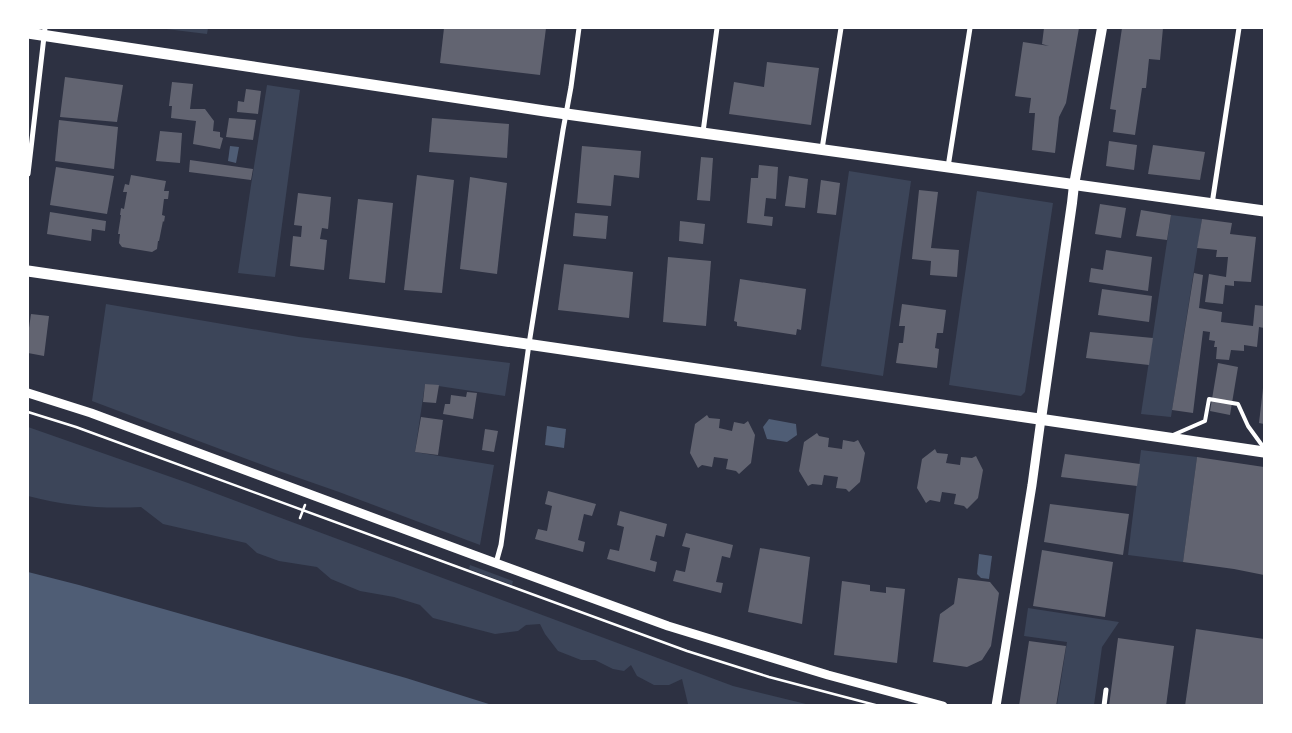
<svg xmlns="http://www.w3.org/2000/svg" width="1292" height="733" font-family="Georgia,serif">
  <style>
    .green { fill: #3c4559 }
    .water { fill: #4f5d75 }
    .building { fill: #626471 }
    .lines { fill: none; stroke-linecap: round; stroke-linejoin: round }
    .path { stroke: #fff; stroke-width: 2.5 }
    .service { stroke: #fff; stroke-width: 4 }
    .minor { stroke: #fff; stroke-width: 5 }
    .tertiary { stroke: #fff; stroke-width: 9 }
    .secondary { stroke: #fff; stroke-width: 10 }
    .primary { stroke: #fff; stroke-width: 11 }
  </style>
  <rect width="100%" height="100%" fill="#2d3142"/>
  <g class="green">
    <path d="M158,28H208L207,34Z"/>
    <path d="M267,85L300,90L275,277L238,273L251,185Z"/>
    <path d="M849,171L911,181L883,376L821,366Z"/>
    <path d="M977,191L1053,203L1025,392L1021,396L949,385Z"/>
    <path d="M1171,215L1202,219L1171,417L1141,414Z"/>
    <path d="M106,304L299,337L510,363L505,396L425,384L415,452L494,465L480,545L339,492L279,471L92,401Z"/>
    <path d="M28,427L188,483L273,515L733,686L810,705H691L688,704L682,679L669,685H654L637,676L631,665L624,671L613,669L595,660H581L558,651L545,634L540,624L526,625L518,631L495,634L433,618L420,605L394,597L360,591L331,579L317,567L279,561L257,553L246,543L163,524L141,507C102,509 66,506 28,496Z"/>
    <path d="M1141,450L1197,457L1183,562L1128,555Z"/>
    <path d="M470,565L513,581L512,585L469,569Z"/>
    <path d="M1028,608L1119,622L1102,647L1094,705H1057L1067,642L1024,636Z"/>
  </g>
  <g class="water">
    <path d="M230,146L239,147L236,163L228,161Z"/>
    <path d="M769,419L796,424L797,435L787,442L767,439L763,427Z"/>
    <path d="M547,426L566,429L564,448L545,445Z"/>
    <path d="M979,554L992,556L989,579L981,578L977,574Z"/>
    <path d="M28,572L79,585L406,678L492,705H28Z"/>
  </g>
  <g class="building">
    <path d="M444,28H546L540,75L440,63Z"/>
    <path d="M1044,28H1079L1066,103L1059,117L1055,153L1032,150L1035,113H1029L1031,98L1015,96L1023,42L1049,46L1042,44Z"/>
    <path d="M1122,28H1163L1160,60L1149,59L1146,88H1142L1135,135L1113,132L1116,110L1110,109Z"/>
    <path d="M767,62L819,68L811,125L729,114L734,82L764,87Z"/>
    <path d="M65,77L123,85L117,122L60,117Z"/>
    <path d="M172,82L193,84L190,109H205L214,121L213,131L220,132V137L223,138L220,149L193,144L196,121L171,118L172,106H169Z"/>
    <path d="M246,89L261,91L258,114L237,112L238,101L244,102Z"/>
    <path d="M229,118L256,120L253,140L226,137Z"/>
    <path d="M432,118L509,124L507,158L429,152Z"/>
    <path d="M59,120L118,127L114,169L55,161Z"/>
    <path d="M160,131L182,133L180,163L156,161Z"/>
    <path d="M1109,141L1137,145L1134,170L1106,166Z"/>
    <path d="M1153,145L1205,152L1200,180L1148,174Z"/>
    <path d="M582,146L641,151L639,178L614,175L611,206L577,203Z"/>
    <path d="M701,157L713,158L710,201L697,200Z"/>
    <path d="M190,160L253,169L251,180L189,172Z"/>
    <path d="M759,165L778,167L776,199L766,198L764,216L773,217L772,226L747,223L751,178H758Z"/>
    <path d="M56,167L114,176L107,214L50,205Z"/>
    <path d="M131,175L166,181L164,191H169L168,199H164L162,215L165,216L164,222L163,221L159,241H158L157,249L152,252L122,247L119,243L120,234H118L121,215H120L121,208L124,209L127,192H123L125,184L129,185Z"/>
    <path d="M417,175L454,180L442,293L404,290Z"/>
    <path d="M789,176L808,179L805,208L785,206Z"/>
    <path d="M470,177L507,183L497,274L460,269Z"/>
    <path d="M821,180L840,183L836,215L817,213Z"/>
    <path d="M919,190L938,192L931,248L959,250L957,277L930,275L931,261L912,259Z"/>
    <path d="M298,193L331,197L328,229L322,228L320,239L327,240L324,270L290,266L293,236L301,237L302,226L294,225Z"/>
    <path d="M358,199L393,203L385,283L349,279Z"/>
    <path d="M1100,204L1126,208L1121,238L1095,234Z"/>
    <path d="M1141,210L1171,215L1167,240L1136,236Z"/>
    <path d="M50,212L106,221L105,231L92,229L91,241L47,234Z"/>
    <path d="M575,213L608,216L606,239L573,236Z"/>
    <path d="M1202,219L1232,223L1230,234L1256,237L1251,282L1234,281V286L1225,285L1223,304L1205,302L1209,274L1226,277L1228,257H1216L1217,250L1197,248Z"/>
    <path d="M680,221L705,224L703,244L679,241Z"/>
    <path d="M1106,250L1152,257L1148,291L1089,282L1091,268L1103,270Z"/>
    <path d="M668,257L711,261L706,326L663,322Z"/>
    <path d="M564,264L633,272L629,318L558,310Z"/>
    <path d="M1194,273L1203,275L1199,308L1222,312L1221,322L1253,326L1255,305L1264,306V328L1259,327L1257,347L1244,345V351L1231,350L1229,360L1216,359L1217,347H1214L1215,341L1209,340L1210,332L1203,331L1193,413L1172,410Z"/>
    <path d="M740,279L806,289L801,330L797,329L796,335L737,326V322L734,321Z"/>
    <path d="M1102,289L1152,296L1149,322L1098,315Z"/>
    <path d="M902,304L946,310L943,333H937L935,348L939,349L937,368L896,363L899,343H903L905,326H899Z"/>
    <path d="M31,314L49,316L44,356L28,353V335Z"/>
    <path d="M1090,332L1153,338L1149,365L1086,358Z"/>
    <path d="M1218,363L1238,367L1230,415L1210,411Z"/>
    <path d="M425,384L439,385L436,403L423,402Z"/>
    <path d="M1263,388H1264V424L1259,423Z"/>
    <path d="M467,392L477,393L473,419L443,414L445,404H450L451,395L466,397Z"/>
    <path d="M707,415L709,418L720,419L719,428L732,431L734,422L744,424L748,421L755,435L751,463L739,474L736,471L726,469L728,459L714,457L712,467L702,465L698,468L690,453L695,424Z"/>
    <path d="M421,417L443,420L438,455L415,452Z"/>
    <path d="M485,429L498,431L494,452L482,450Z"/>
    <path d="M817,433L819,436L829,438L828,447L842,449L843,440L854,442L858,440L865,453L860,482L849,492L846,489L836,488L838,477L824,475L822,485L812,484L808,486L799,471L804,442Z"/>
    <path d="M935,449L937,453L948,454L946,463L960,465L961,457L972,458L976,456L983,470L978,498L967,509L964,506L954,504L956,494L942,492L940,502L930,500L926,503L917,488L922,459Z"/>
    <path d="M1065,454L1140,464L1137,486L1061,477Z"/>
    <path d="M1197,457L1264,467V575L1234,569L1183,562Z"/>
    <path d="M548,491L596,504L592,516L584,514L578,540L585,542L583,552L535,539L538,529L547,531L552,506L545,504Z"/>
    <path d="M1050,504L1129,514L1123,555L1044,542Z"/>
    <path d="M620,511L667,524L664,537L656,535L650,560L657,562L655,572L607,559L610,549L619,551L624,527L617,525Z"/>
    <path d="M686,533L733,545L730,558L722,556L716,582L723,583L721,593L673,581L676,570L685,572L690,548L682,546Z"/>
    <path d="M760,548L810,557L802,624L748,612Z"/>
    <path d="M1042,550L1113,562L1105,617L1033,606Z"/>
    <path d="M958,578L990,582L999,593L991,646L982,660L967,667L933,662L940,614L954,604Z"/>
    <path d="M842,581L870,585V591L886,593V587L905,589L897,663L834,655Z"/>
    <path d="M1196,629L1264,639V706H1185Z"/>
    <path d="M1118,638L1174,646L1166,706H1109Z"/>
    <path d="M1029,641L1066,646L1056,706H1019Z"/>
  </g>
  <g class="lines">
    <g class="path">
      <path d="M28,412L76,427L687,651L769,677L879,706"/>
      <path d="M300,518L305,505"/>
    </g>
    <path class="service" d="M1173,435L1205,421L1209,399L1238,404L1248,426L1264,448"/>
    <g class="minor">
      <path d="M703,132L717,28"/>
      <path d="M822,149L841,28"/>
      <path d="M948,167L970,28"/>
      <path d="M28,174L45,28"/>
      <path d="M1212,204L1239,28"/>
      <path d="M496,563L501,545L529,344L563,130L571,87L579,28"/>
      <path d="M1104,706L1106,690"/>
    </g>
    <g class="tertiary">
      <path d="M28,393L91,413L471,554L668,626L828,675L943,706"/>
      <path d="M996,706L1032,485L1041,419"/>
    </g>
    <path class="secondary" d="M1041,419L1072,203L1074,185L1102,28"/>
    <g class="primary">
      <path d="M28,33L545,111L1264,211"/>
      <path d="M28,271L1264,452"/>
    </g>
  </g>
  <rect width="1292" height="733" fill="none" stroke="#ffffff" stroke-width="58"/>
</svg>
